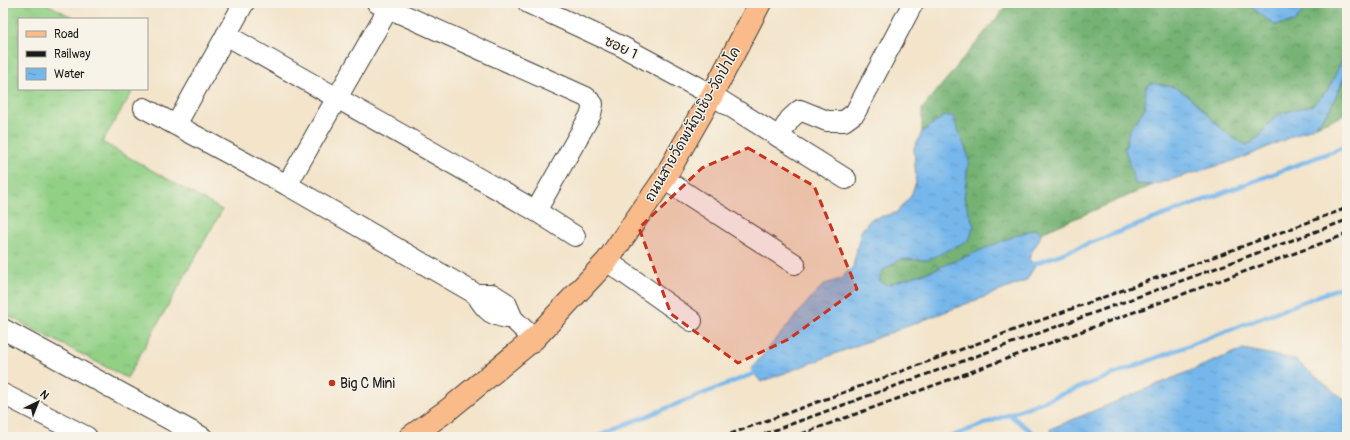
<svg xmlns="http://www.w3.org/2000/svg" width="1350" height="440" font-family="Pangolin,'Playpen Sans Thai',sans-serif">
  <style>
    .grass { fill: url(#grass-tufts); stroke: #577651 }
    .forest { fill: url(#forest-crowns); stroke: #486748 }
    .water { fill: url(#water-ripples); stroke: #496a84 }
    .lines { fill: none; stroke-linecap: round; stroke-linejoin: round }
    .stream { stroke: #76b7eb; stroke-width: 4.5 }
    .minor-casing { stroke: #3c3a36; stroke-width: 22 }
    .major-casing { stroke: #3c3a36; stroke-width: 24 }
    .minor { stroke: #fff; stroke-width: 20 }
    .major { stroke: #fabb8b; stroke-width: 22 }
    .rail { stroke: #1c1c1c; stroke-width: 3; stroke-dasharray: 6 3; stroke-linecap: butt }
    .marked { fill: #c8321e; fill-opacity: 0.2; stroke: #c8321e; stroke-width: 3; stroke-dasharray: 8 5; stroke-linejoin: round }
    .poi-dot { fill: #c8321e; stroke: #f7f3e8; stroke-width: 1.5 }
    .labels { text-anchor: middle; stroke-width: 3; stroke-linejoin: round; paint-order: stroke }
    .street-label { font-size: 14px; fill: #1c1c1c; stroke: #f7f3e8 }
    .poi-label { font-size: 14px; fill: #1c1c1c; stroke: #f7f3e8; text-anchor: start }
  </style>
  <defs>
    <pattern id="grass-tufts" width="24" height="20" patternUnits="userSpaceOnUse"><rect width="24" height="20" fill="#92d086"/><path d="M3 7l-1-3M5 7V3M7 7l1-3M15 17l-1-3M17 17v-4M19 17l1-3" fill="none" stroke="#7db273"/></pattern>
    <pattern id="forest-crowns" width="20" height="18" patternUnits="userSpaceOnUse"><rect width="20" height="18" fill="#75b273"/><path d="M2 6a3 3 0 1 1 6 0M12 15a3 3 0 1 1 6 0" fill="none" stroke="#5f905e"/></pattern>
    <pattern id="water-ripples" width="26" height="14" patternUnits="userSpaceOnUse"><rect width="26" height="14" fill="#76b7eb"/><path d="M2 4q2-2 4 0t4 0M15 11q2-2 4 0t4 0" fill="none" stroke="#6094be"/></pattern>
  </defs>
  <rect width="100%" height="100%" fill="#f7f3e8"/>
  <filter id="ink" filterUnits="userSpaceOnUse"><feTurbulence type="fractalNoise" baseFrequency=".025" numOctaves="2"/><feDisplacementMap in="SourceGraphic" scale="8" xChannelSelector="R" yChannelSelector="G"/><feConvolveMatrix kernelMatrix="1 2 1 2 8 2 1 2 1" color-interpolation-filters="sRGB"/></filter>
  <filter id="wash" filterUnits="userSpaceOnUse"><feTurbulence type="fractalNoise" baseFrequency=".012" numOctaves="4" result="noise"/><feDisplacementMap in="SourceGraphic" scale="16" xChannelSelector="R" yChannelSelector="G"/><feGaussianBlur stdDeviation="0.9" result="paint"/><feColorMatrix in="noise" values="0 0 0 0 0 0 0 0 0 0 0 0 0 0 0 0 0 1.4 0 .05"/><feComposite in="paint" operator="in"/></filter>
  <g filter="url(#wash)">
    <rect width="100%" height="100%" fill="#f3e4ca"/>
    <path class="grass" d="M3,3H45L76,19H19V89H134L102,142L222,210L127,378L3,313Z"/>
    <g class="forest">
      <path d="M1009,3H1247L1275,25L1295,22L1308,3H1347V50L1328,90L1313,105L1279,114L1271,120L1260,136L1247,145L1234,140L1189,98L1146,87L1145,108L1129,131L1135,184L1153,185L1041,233L1035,229L1017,235L931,271L886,285L879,280L882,271L900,259L928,260L974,226L964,198L969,158L944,116L922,132V109Z"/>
      <path d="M1347,72V114L1316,126L1331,107Z"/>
    </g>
    <g class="water">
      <path d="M1247,3H1308L1295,22L1274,25Z"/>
      <path d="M1347,50V72L1331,107L1316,126L1240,159L1153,185L1135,184L1125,149L1129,131L1145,108L1146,87L1152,83C1159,85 1169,85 1176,88C1203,103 1218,134 1247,145L1260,136L1271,120L1279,114L1313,105L1328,90Z"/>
      <path d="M944,116H953L969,158L964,198L974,226L969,240L928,260L900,259L882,271L879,280L886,285L931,271L1017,235L1035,229L1041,233C1040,243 1031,249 1029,259L1035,266L1026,281L761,382L751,369L815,293L825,284L840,279L853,267L861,231L871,219L896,213L911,196L916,182L914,148L922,132Z"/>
      <path d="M1243,349L1294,359L1347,402V437H1052L1050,429Z"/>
    </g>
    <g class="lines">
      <g class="stream">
        <path d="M1029,266L1347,146"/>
        <path d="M1010,415L1033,433L1050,437"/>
        <path d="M594,437L760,371"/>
        <path d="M950,437L1347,285"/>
      </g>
    </g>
  </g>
  <g filter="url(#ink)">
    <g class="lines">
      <g class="minor-casing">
        <g id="minor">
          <path d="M377,3L586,97L593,104L591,114L536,211"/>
          <path d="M528,3L623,47L712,95L846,179"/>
          <path d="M226,35L536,211L575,236"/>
          <path d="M144,108L287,185L476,294C486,312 492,316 513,319"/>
          <path d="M176,125L244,3"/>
          <path d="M779,137L790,119L800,110L827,121H844L855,113L913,3"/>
          <path d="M664,179L795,264"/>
          <path d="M287,185L388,9"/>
          <path d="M607,261L692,321"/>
          <path d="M476,294H492L506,303L513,319L534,339"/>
          <path d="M3,329L202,437"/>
          <path d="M3,394L87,437"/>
        </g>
      </g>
      <g class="major-casing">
        <path id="major" d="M410,437L449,409L534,339L607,261L664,179L712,95L760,3"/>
      </g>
      <use href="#minor" class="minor"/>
      <use href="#major" class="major"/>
      <g class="rail">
        <path d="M722,437L1347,208"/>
        <path d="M756,437L1347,220"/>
        <path d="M793,437L1347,234"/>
      </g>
    </g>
  </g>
  <path class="marked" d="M748,148L814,186L857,289L789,339L738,363L671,314L639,228L702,168Z"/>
  <circle class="poi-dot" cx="332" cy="383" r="4"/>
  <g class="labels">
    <g class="street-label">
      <text transform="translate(621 47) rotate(26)" y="5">ซอย 1</text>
      <text transform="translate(692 124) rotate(-60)" y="5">ถนนสายวัดพนัญเชิง-วัดป่าโค</text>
    </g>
    <g class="poi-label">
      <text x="340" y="388">Big C Mini</text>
    </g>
  </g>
  <rect width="1350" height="440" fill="none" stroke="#f7f3e8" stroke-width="16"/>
  <rect x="18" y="18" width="130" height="72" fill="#f7f3e8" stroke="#9f9d96"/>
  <rect x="26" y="31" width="20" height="6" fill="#fabb8b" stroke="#9f9d96"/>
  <text x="54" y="38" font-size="12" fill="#1c1c1c">Road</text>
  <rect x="26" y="51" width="20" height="6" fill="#1c1c1c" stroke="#9f9d96"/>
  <text x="54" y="58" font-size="12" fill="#1c1c1c">Railway</text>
  <rect x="26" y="68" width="20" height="12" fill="url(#water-ripples)" stroke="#9f9d96"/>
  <text x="54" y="78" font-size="12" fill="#1c1c1c">Water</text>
  <g transform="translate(38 402) rotate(43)" stroke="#f7f3e8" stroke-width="3" paint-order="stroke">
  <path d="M0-3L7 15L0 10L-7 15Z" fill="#1c1c1c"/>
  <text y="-6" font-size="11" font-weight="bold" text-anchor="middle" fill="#1c1c1c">N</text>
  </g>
</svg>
